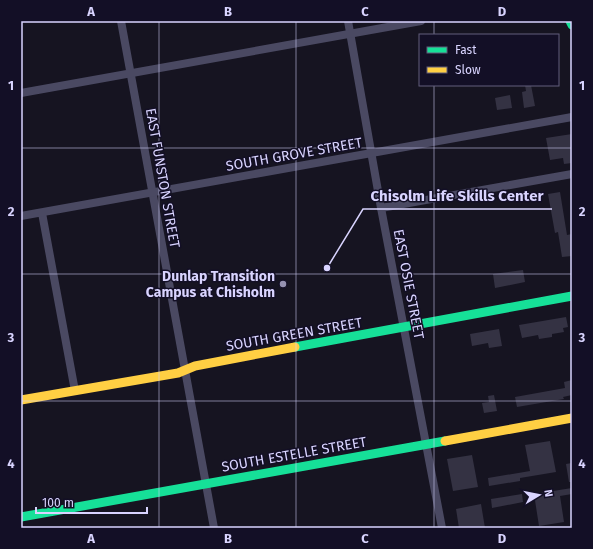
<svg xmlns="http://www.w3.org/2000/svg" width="593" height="549" font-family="'Fira Sans',sans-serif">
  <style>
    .building { fill: #343243 }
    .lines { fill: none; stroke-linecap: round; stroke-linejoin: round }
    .street { stroke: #4a4962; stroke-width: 8 }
    .fast { stroke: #16e098; stroke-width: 9 }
    .slow { stroke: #ffcf43; stroke-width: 9 }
    .grid { fill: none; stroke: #d9d4ff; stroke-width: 1; stroke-opacity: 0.55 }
    .poi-dot { fill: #9591b1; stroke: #130f26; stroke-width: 1.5 }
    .labels { text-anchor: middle; stroke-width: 3; stroke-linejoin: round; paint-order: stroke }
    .street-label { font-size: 14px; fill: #d9d4ff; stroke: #130f26 }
    .poi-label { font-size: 14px; font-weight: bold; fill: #d9d4ff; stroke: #130f26; text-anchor: end }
    .leader { fill: none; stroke: #d9d4ff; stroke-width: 1.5 }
    .callout-dot { fill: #d9d4ff; stroke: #130f26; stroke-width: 1.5 }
    .callout-label { font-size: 15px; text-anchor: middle; font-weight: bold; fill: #d9d4ff; stroke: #130f26; stroke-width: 3; stroke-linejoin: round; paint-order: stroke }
    .neatline { fill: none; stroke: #d9d4ff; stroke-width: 1.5 }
    .grid-label { font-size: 13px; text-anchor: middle; font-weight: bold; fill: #d9d4ff }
  </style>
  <rect width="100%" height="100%" fill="#161421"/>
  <g class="building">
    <path d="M525,85H531L535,106L524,108L522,92L526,91Z"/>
    <path d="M510,95L512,108L497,110L495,98Z"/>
    <path d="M572,134V163L564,164L563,158L550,160L546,138Z"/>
    <path d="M560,192L567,235L572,234V256L562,257L558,232L555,233L548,194Z"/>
    <path d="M523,270L525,282L495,288L493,274Z"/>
    <path d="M566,317L568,327L563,328L564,332L552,334V337L539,339L538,335L522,338L519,325Z"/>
    <path d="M499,329L502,346L489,348L488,343L472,346L470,334Z"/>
    <path d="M572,380V395L563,397L564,399L517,407L515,397L565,388L564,382Z"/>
    <path d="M494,395L497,411L484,413L482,403L489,402L488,396Z"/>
    <path d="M550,441L556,472L520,478V481L489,486L488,478L530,471L525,445Z"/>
    <path d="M472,455L478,487L453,491L447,459Z"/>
    <path d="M572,463V482H569L566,464Z"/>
    <path d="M572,488V494L560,496L564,522L539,526L534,494Z"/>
    <path d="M522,494L523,502L492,508L491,499Z"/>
    <path d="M481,504L485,528H459L456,509Z"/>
  </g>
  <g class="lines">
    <g class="street">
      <path d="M121,21L214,528"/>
      <path d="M348,21L381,208L442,528"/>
      <path d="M21,93L421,21"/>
      <path d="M381,208L572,174"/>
      <path d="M42,213L75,391"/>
      <path d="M21,216L572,117"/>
    </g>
    <g class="fast">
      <path d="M570,21L572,25"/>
      <path d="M295,347L572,296"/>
      <path d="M21,517L445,441"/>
    </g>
    <g class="slow">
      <path d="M21,400L178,373L195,366L295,347"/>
      <path d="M445,441L572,418"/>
    </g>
  </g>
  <path class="grid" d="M159,21V528M296,21V528M434,21V35M434,85V528M21,148H572M21,274H572M21,401H572"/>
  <circle class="poi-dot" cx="283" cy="284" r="4"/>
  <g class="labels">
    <g class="street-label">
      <text transform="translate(294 154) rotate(-10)" y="5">SOUTH GROVE STREET</text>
      <text transform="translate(163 178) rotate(80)" y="5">EAST FUNSTON STREET</text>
      <text transform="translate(409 284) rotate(79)" y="5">EAST OSIE STREET</text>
      <text transform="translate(294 334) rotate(-10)" y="5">SOUTH GREEN STREET</text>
      <text transform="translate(294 454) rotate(-10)" y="5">SOUTH ESTELLE STREET</text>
    </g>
    <g class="poi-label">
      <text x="275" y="281">Dunlap Transition<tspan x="275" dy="16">Campus at Chisholm</tspan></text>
    </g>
  </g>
  <path class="leader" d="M327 268L363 209H552"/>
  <circle class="callout-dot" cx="327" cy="268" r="4"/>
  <g class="callout-label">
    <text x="457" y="201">Chisolm Life Skills Center</text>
  </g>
  <rect width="593" height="549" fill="none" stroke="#130f26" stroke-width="44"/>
  <rect x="419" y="34" width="140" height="52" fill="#130f26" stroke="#625e7d"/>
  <rect x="427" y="47" width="20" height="6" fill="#16e098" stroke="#625e7d"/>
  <text x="455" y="54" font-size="12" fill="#d9d4ff">Fast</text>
  <rect x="427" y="67" width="20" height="6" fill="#ffcf43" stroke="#625e7d"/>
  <text x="455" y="74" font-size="12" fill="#d9d4ff">Slow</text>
  <g transform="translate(539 495) rotate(80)" stroke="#130f26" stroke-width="3" paint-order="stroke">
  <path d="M0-3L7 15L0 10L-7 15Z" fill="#d9d4ff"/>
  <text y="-6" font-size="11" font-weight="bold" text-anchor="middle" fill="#d9d4ff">N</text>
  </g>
  <path d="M36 507v6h111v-6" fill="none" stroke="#d9d4ff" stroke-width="2"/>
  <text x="42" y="507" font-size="12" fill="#d9d4ff" stroke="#130f26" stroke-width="3" paint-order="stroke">100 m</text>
  <rect x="22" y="22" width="549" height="505" class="neatline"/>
  <g class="grid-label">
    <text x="91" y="16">A</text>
    <text x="228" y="16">B</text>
    <text x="365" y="16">C</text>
    <text x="502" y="16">D</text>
    <text x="11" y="90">1</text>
    <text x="582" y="90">1</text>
    <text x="11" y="216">2</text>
    <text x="582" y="216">2</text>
    <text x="11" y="342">3</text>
    <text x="582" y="342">3</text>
    <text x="11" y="468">4</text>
    <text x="582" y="468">4</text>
    <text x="91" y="543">A</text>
    <text x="228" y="543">B</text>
    <text x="365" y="543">C</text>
    <text x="502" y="543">D</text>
  </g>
</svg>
